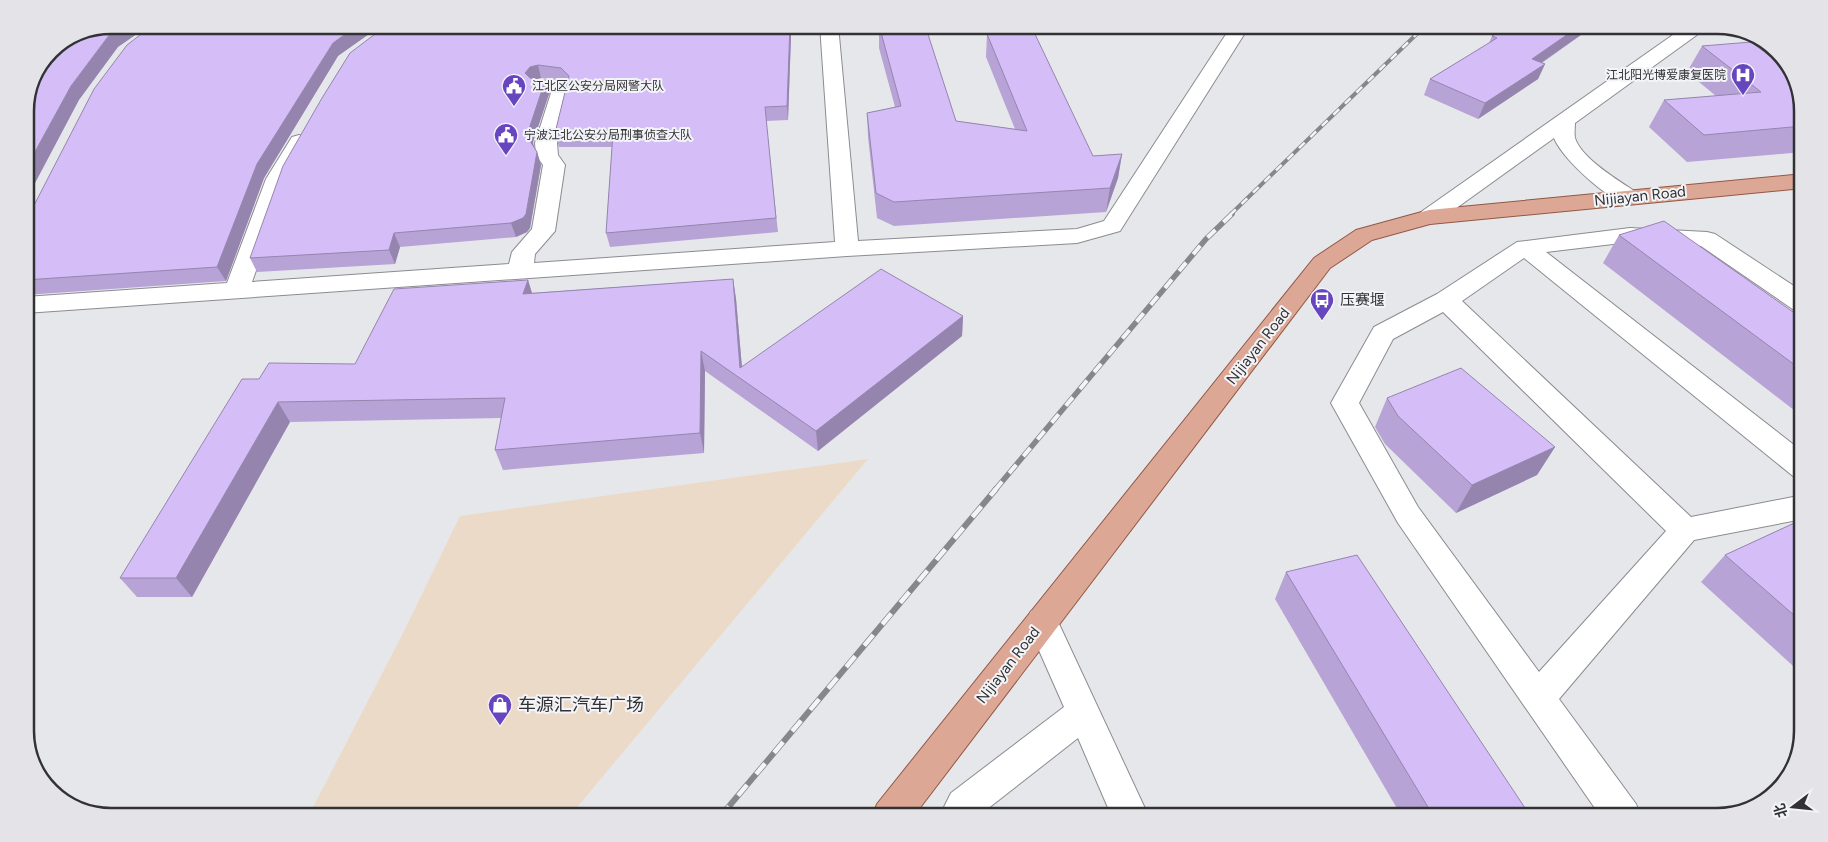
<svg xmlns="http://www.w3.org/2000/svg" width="1828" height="842" font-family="Figtree,'Noto Sans SC',sans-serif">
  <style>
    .commercial { fill: #ecdac9 }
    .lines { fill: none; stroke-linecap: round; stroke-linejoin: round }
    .minor-casing { stroke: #8b8c90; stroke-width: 2 }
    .major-casing { stroke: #925845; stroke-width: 2 }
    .minor { fill: #fff; fill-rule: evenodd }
    .major { fill: #dda795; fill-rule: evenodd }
    .rail-far2-casing { stroke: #86878a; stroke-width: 4 }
    .rail-far1-casing { stroke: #86878a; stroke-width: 5.5 }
    .rail-casing { stroke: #86878a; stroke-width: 6 }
    .rail-far2 { stroke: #f3f4f8; stroke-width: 2.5; stroke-dasharray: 8; stroke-linecap: butt }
    .rail-far1 { stroke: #f3f4f8; stroke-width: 4; stroke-dasharray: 11; stroke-linecap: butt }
    .rail { stroke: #f3f4f8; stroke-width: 4.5; stroke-dasharray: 14; stroke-linecap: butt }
    .wall { fill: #b7a3d5 }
    .shaded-wall { fill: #9585ae }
    .building { fill: #d5bef8; stroke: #9585ae }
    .labels { text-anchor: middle; stroke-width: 4; stroke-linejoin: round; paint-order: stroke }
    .far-poi-label { font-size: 12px; fill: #323234; stroke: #f3f4f8; text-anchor: start }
    .street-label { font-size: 15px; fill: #323234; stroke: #f3f4f8 }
    .poi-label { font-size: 15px; fill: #323234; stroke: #f3f4f8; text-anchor: start }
    .near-poi-label { font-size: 18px; fill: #323234; stroke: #f3f4f8; text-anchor: start }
    .rim { fill: none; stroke: #323234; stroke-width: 2.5 }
  </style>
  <rect width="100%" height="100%" fill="#e6e7eb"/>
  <path class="commercial" d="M868,459L569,817H308L402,635L460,516Z"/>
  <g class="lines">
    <g class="minor-casing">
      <g id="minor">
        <path d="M820,25H838L858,241L1077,229L1104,221L1232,25H1250L1120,231L1077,243L847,256L25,313V297L227,283L266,179L292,137L299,135L306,137L309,141L288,179L252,282L509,264L512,252L532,229L543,165L536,155L535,143L551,93L534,90L531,86L534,82L541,80L564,83L571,91L557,143L558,155L565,165L555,231L535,254L534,263L835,242Z"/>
        <path d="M1687,25H1708L1705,29L1575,123C1575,128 1574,133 1575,138C1581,158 1619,181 1636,192L1639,197L1636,202C1630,203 1626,204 1621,202C1601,193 1562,158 1554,138L1437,222L1429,224L1421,222L1418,217L1421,212Z"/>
        <path d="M1630,228L1707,232L1715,234L1803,292V312L1794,310L1701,246L1630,242L1546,252L1803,452V479L1793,476L1524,258L1462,301L1691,517L1803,495V519L1694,540L1559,699L1636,804L1641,817H1601L1398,523L1331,403L1374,327L1437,294L1517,242ZM1443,312L1666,531L1539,672L1418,507L1359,403L1393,339Z"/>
        <path d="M1042,607L1053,611L1149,817H1112L1078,738L977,817H939L951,793L1064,707L1026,621L1031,611Z"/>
      </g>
    </g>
    <g class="major-casing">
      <path id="major" d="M1803,174V188L1430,224L1372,240L1330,268L913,817H872L877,804L1314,258L1356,230L1429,210Z"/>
    </g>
    <use href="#minor" class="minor"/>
    <use href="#major" class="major"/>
    <g class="rail-far2-casing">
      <g id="rail-far2">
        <path d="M1393,33L1402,25"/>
        <path d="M1230,215L1426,25"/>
      </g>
    </g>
    <g class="rail-far1-casing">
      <path id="rail-far1" d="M995,490L1206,239L1232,214"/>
    </g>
    <g class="rail-casing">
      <path id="rail" d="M720,817L996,489"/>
    </g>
    <use href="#rail-far2" class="rail-far2"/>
    <use href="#rail-far1" class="rail-far1"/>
    <use href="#rail" class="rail"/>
  </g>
  <g class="wall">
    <path d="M879,25L956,121L1015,129L986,57L987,34L1093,156L1122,154L1118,178L1106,212L894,226L877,218L868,137L867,113L895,107L879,48Z"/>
    <path d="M1509,25H1595L1542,63L1545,64L1538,79L1478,119L1424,95L1430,79L1489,43L1492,36Z"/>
    <path d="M791,36L788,120L766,121L778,232L610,247L606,233L612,147H559L555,133L567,84L564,81L541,78L536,79L545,81L549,94L533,142L534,146L537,152L541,165L530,228L527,232L516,237L400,247L395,264L257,272L250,258L350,53Z"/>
    <path d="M1702,46L1803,106V152L1687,162L1649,127L1664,100L1716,96L1687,72Z"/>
    <path d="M338,56L264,178L226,281L25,295V219Z"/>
    <path d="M1619,235L1803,319V417L1603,263Z"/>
    <path d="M733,279L736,299L742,367L963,316L962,336L818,451L705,371L704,453L503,470L495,450L501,418L290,422L192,597H137L120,578L259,379L355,364L528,280L532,293Z"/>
    <path d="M1387,398L1555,447L1537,475L1456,513L1385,444L1375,427Z"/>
    <path d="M1803,519V675L1701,582L1725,555Z"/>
    <path d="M1286,572L1531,817H1402L1275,599Z"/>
  </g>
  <g class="shaded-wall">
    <path d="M124,25H150L118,47L79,100L25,202V170L71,86L110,34Z"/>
    <path d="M358,25H382L338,56L264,178L226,281L217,267L257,164L333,43Z"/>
    <path d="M790,25L791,36L788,120L787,106Z"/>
    <path d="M1581,25H1595L1525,74L1532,59Z"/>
    <path d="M1545,64L1538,79L1478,119L1485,103Z"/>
    <path d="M538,65L541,78L533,80L529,86L525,73L530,67Z"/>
    <path d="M545,81L549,94L533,142L534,155L530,141L529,129Z"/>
    <path d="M537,152L541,165L530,228L527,232L516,237L511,223Z"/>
    <path d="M1122,154L1118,178L1106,212L1110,188Z"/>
    <path d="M394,233L400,247L395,264L389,250Z"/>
    <path d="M733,279L736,299L743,380L740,368Z"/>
    <path d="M528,280L534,300L523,294Z"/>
    <path d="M963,316L962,336L818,451L816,431Z"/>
    <path d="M701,351L705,371L704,453L700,433Z"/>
    <path d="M278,402L290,422L192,597L176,578Z"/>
    <path d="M1555,447L1537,475L1456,513L1472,485Z"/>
  </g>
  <g class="building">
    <path d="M111,25H124L110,34L71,86L25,170V106L50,50L78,31Z"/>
    <path d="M153,25H358L333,43L257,164L217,267L25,280V242L29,236L25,237V219L29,215L94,89L127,45Z"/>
    <path d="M387,25H790L787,106L765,107L776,218L606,233L613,133H555L569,76L561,68L538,65L530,67L525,73L530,78L545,81L529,129L530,141L537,152L526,214L523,218L511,223L394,233L389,250L250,258L283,166L322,98L350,53Z"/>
    <path d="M879,25H925L956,121L1027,131L987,34L1033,30L1093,156L1122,154L1110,188L894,202L876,193L867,113L901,106Z"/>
    <path d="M1509,25H1581L1532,59L1545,64L1485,103L1430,79L1497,38L1492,36Z"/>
    <path d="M1751,42L1791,72L1803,106V126L1704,135L1664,100L1761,92L1702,46Z"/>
    <path d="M1664,221L1803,319V371L1619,235Z"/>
    <path d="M881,269L963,316L816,431L701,351L700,433L495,450L505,398L278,402L176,578H120L242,379H259L269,363L355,364L394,289L528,280L523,294L733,279L740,368Z"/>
    <path d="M1461,368L1555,447L1472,485L1398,416L1387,398Z"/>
    <path d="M1803,519V623L1725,555Z"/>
    <path d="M1357,555L1531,817H1434L1286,572Z"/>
  </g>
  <defs>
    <g id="hospital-pin" transform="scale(1.25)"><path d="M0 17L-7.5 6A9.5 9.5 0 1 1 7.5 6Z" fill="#6745be" stroke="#f3f4f8"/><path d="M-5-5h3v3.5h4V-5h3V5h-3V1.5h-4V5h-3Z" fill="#fff"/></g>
    <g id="civic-pin" transform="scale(1.25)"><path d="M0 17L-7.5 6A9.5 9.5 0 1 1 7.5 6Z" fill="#6745be" stroke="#f3f4f8"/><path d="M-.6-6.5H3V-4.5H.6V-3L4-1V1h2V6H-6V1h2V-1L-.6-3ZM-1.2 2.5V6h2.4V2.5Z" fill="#fff"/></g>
    <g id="bus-pin" transform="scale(1.25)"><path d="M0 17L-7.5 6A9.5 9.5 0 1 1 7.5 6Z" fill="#6745be" stroke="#f3f4f8"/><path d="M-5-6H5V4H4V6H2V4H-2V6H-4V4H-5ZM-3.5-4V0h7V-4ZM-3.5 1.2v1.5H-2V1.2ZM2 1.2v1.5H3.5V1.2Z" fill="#fff"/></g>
    <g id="shop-pin" transform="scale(1.25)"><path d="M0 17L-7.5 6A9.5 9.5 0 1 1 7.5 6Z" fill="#6745be" stroke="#f3f4f8"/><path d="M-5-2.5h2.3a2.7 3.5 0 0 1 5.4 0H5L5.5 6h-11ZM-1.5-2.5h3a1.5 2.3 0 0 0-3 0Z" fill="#fff"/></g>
  </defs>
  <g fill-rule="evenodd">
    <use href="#hospital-pin" x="1743" y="75"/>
    <use href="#civic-pin" x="514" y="86"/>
    <use href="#civic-pin" x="506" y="135"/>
    <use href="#bus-pin" x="1322" y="300"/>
    <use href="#shop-pin" x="500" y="705"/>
  </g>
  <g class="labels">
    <g class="far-poi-label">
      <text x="1726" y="79" text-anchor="end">江北阳光博爱康复医院</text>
      <text x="532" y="90">江北区公安分局网警大队</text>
      <text x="524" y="139">宁波江北公安分局刑事侦查大队</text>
    </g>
    <g class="street-label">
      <text transform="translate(1640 196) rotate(-6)" y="5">Nijiayan Road</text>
      <text transform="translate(1258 346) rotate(-52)" y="5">Nijiayan Road</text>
      <text transform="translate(1008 665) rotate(-52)" y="5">Nijiayan Road</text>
    </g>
    <g class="poi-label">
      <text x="1340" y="305">压赛堰</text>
    </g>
    <g class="near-poi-label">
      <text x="518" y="711">车源汇汽车广场</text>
    </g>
  </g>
  <path d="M0 0H1828V842H0ZM111 34H1717A77 77 0 0 1 1794 111V731A77 77 0 0 1 1717 808H111A77 77 0 0 1 34 731V111A77 77 0 0 1 111 34Z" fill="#e4e4e8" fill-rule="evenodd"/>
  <path class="rim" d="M111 34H1717A77 77 0 0 1 1794 111V731A77 77 0 0 1 1717 808H111A77 77 0 0 1 34 731V111A77 77 0 0 1 111 34Z"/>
  <g transform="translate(1793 807) rotate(254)" stroke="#f3f4f8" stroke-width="4" paint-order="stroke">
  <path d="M0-4L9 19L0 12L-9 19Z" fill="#323234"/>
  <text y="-8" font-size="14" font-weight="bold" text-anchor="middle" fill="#323234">北</text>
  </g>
</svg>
